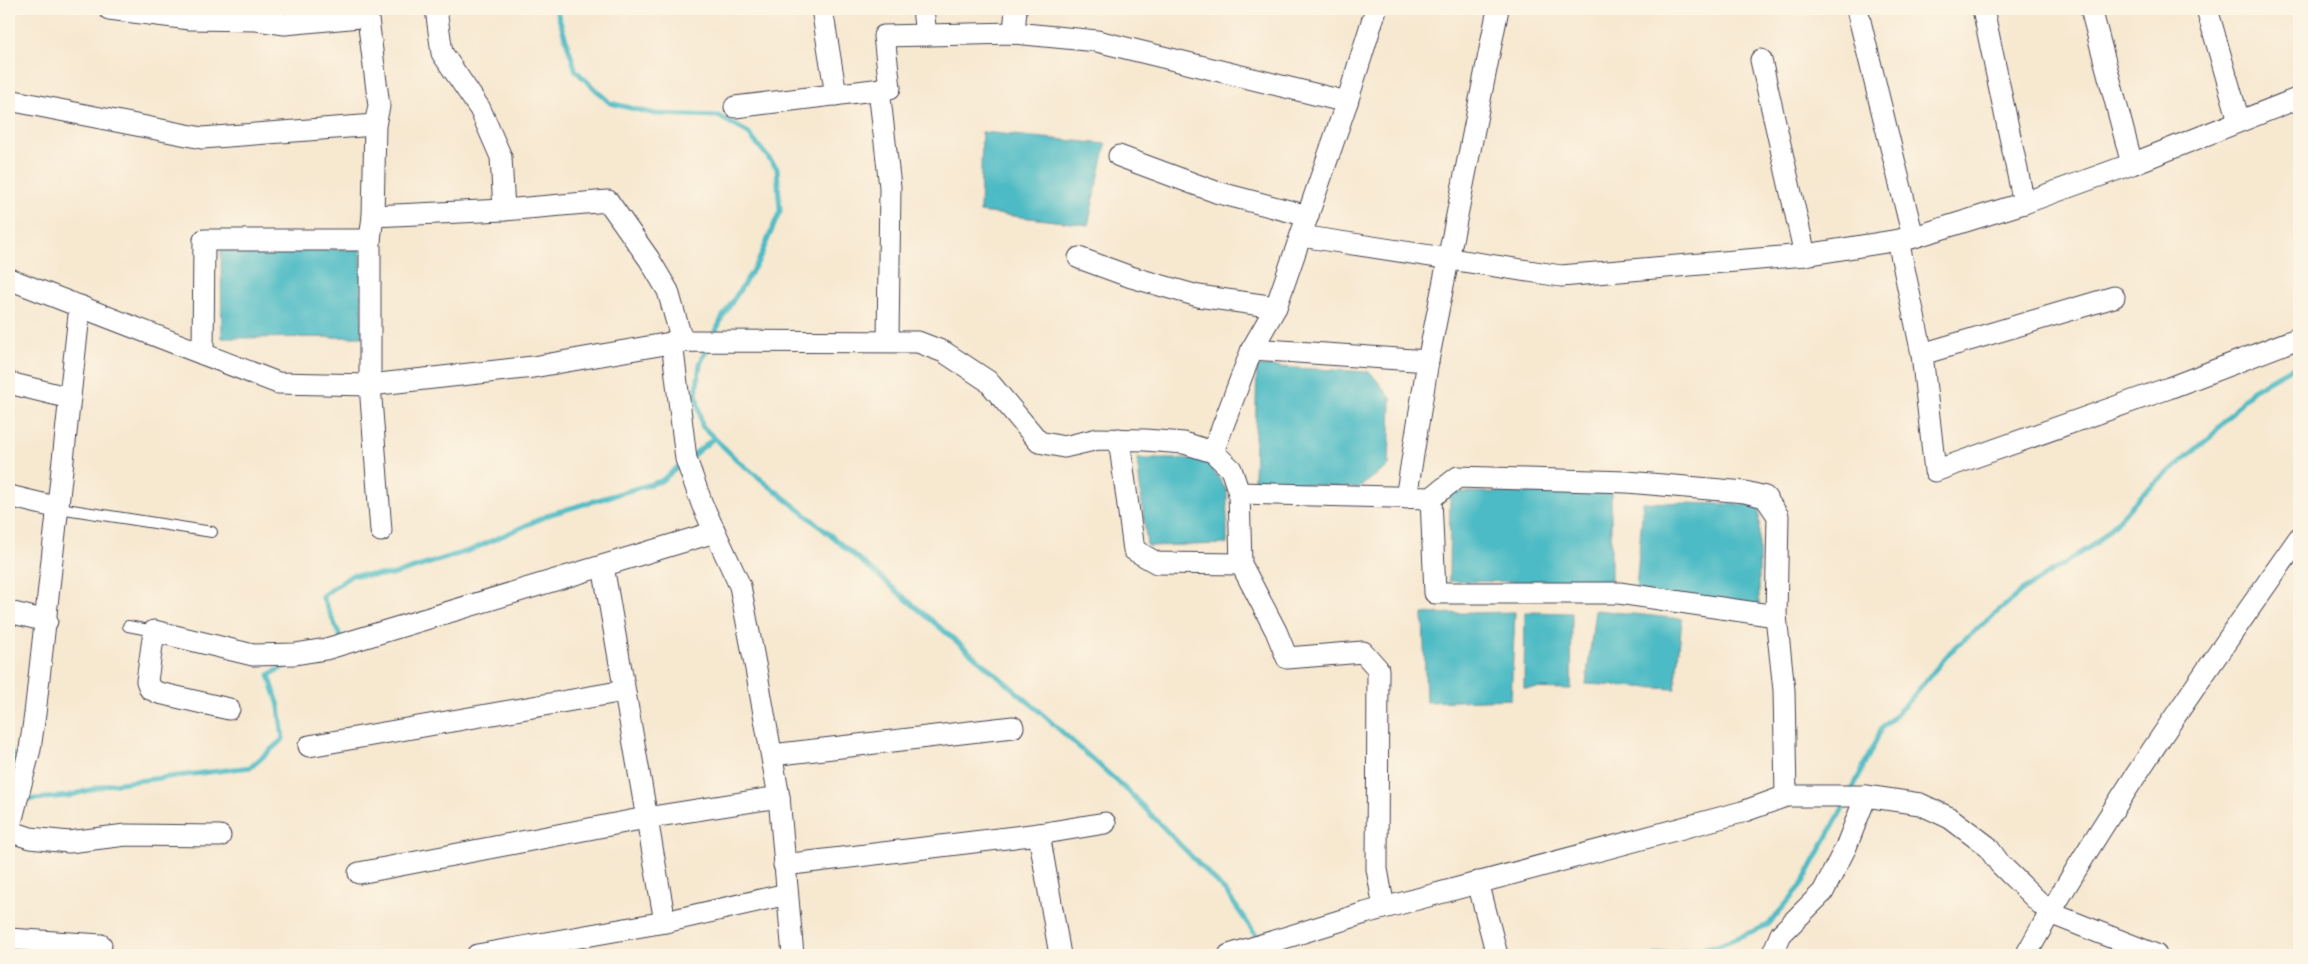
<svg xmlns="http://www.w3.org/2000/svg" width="2308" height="964" font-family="'Indie Flower',sans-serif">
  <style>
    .water { fill: #4dbbc5; stroke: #386e80 }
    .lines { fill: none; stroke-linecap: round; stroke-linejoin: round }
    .stream { stroke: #4dbbc5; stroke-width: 5 }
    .service-casing { stroke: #424051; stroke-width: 12 }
    .minor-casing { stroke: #424051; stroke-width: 23 }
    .service { stroke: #fff; stroke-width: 10 }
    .minor { stroke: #fff; stroke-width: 21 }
  </style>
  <rect width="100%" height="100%" fill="#fcf5e5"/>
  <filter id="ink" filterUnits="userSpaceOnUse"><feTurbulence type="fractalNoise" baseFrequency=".02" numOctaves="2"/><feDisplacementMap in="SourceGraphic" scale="10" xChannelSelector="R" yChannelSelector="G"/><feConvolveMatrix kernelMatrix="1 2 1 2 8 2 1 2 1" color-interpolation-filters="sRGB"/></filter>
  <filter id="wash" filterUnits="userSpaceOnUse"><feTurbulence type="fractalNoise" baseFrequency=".0096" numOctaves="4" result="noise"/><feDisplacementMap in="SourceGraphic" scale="20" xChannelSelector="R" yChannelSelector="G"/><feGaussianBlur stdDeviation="1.12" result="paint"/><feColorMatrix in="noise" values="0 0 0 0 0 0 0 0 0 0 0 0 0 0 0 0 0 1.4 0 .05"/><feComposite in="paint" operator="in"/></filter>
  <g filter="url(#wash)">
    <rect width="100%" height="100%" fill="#f7e8d0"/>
    <g class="water">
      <path d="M982,132L1106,144L1088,225L980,212Z"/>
      <path d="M361,249L362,337L222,338L221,250Z"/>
      <path d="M1257,366L1370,372L1391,398L1389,466L1358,488L1254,480Z"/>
      <path d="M1137,459H1206L1227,491V544L1147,546Z"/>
      <path d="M1450,492L1611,493V583L1449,581Z"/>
      <path d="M1643,502L1759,505V608L1636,590Z"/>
      <path d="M1595,610L1682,619L1675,689L1586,684Z"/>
      <path d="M1515,612L1511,699L1426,702L1423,614Z"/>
      <path d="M1525,612L1572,613L1571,689L1524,688Z"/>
    </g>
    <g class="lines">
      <g class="stream">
        <path d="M556,9L576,71L610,103L655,114L718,116L747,132L777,168L780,211L758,262L723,316L713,337"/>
        <path d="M708,346L700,364L696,394L702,426L738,461L811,519L1031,704L1129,792L1226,892L1260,941"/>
        <path d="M692,456L714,438"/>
        <path d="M342,640L322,596L352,575H392L471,550L551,514L661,481L683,463"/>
        <path d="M298,663L324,664L331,656"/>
        <path d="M9,750L18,761L9,779"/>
        <path d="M1852,790L1882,728L1909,701L1950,652L2023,590L2096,543L2143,494L2210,437L2252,390L2299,364"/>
        <path d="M23,800L68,796L111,784L251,767L283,739L279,706L269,675L290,663"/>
        <path d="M1656,955L1717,946L1768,925L1801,886L1846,802"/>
      </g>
    </g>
  </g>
  <g filter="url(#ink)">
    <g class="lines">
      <g class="service-casing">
        <g id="service">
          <path d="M59,508L212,532"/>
          <path d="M128,626L154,631"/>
        </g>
      </g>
      <g class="minor-casing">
        <g id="minor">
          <path d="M109,9L190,19L257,20L285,24L360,17L368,19L379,106L375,125L373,216"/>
          <path d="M436,9L442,53L480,109L501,157L504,210L608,201L649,259L668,291L682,341"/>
          <path d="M822,9L836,95"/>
          <path d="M923,9L926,35"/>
          <path d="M1857,9L1913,237"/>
          <path d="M1983,9L2024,203"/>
          <path d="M2091,9L2132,164"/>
          <path d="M2207,9L2239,121"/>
          <path d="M1014,33L1016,9"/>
          <path d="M1761,60L1805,255"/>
          <path d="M879,89L890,187L888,341"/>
          <path d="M9,100L202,138L375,125"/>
          <path d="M735,107L890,88L884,36L1014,33L1097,41L1347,102"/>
          <path d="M1119,156L1216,192L1308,216"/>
          <path d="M1301,236L1561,276L1805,255L1911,238L2024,203L2132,164L2299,98"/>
          <path d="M1898,240L1922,354L1935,471L2169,388L2299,338"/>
          <path d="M1079,258L1131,277L1198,296L1276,307"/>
          <path d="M9,279L278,383L370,385L533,367L682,341L918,342L944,352L988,381L1039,442L1064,447L1098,439L1145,440L1184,443L1213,452L1231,469L1239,493L1241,564L1276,631L1287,658L1363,652L1378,669L1377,869L1384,908"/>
          <path d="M672,342L686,459L702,504L740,586L756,669L779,797L793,955"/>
          <path d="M1252,349L1428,361"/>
          <path d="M203,354L204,240H370"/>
          <path d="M1922,354L2114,297"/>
          <path d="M9,383L70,398"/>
          <path d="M1119,439L1134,550L1157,563L1241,564"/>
          <path d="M1213,452L1252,349L1276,307L1347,102L1376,9"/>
          <path d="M1239,493L1431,498L1458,477L1627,482L1745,492L1765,497L1778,516L1776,616L1784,690L1786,796"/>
          <path d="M9,496L59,508"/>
          <path d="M1406,498L1428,361L1498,9"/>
          <path d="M1431,498L1435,593H1619L1776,616"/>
          <path d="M381,531L370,385V240L373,216L504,210"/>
          <path d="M603,566L665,922"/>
          <path d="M9,612L47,621"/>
          <path d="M229,709L159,693L150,689L147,681L154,631L253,655L295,654L326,649L715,532"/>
          <path d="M309,746L624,691"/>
          <path d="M772,755L1013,727"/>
          <path d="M9,830L30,749L35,714L80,306"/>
          <path d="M9,831L30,838L69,842L126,835L220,836"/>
          <path d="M1039,834L1060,955"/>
          <path d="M784,865L1039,834L1105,823"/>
          <path d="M359,873L646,818L779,797"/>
          <path d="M1478,882L1497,955"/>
          <path d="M9,939L101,945"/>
          <path d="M477,955L665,922L787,894"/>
          <path d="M1229,955L1365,913L1742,812L1786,796H1866L1920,804L1950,818L1987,846L2000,864L2050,913L2156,955"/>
          <path d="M1772,955L1781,934L1823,892L1846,847L1866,796"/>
          <path d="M2026,955C2107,810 2204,673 2299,538"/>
        </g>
      </g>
      <use href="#service" class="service"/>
      <use href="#minor" class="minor"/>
    </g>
  </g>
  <rect width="2308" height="964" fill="none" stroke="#fcf5e5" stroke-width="30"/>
</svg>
